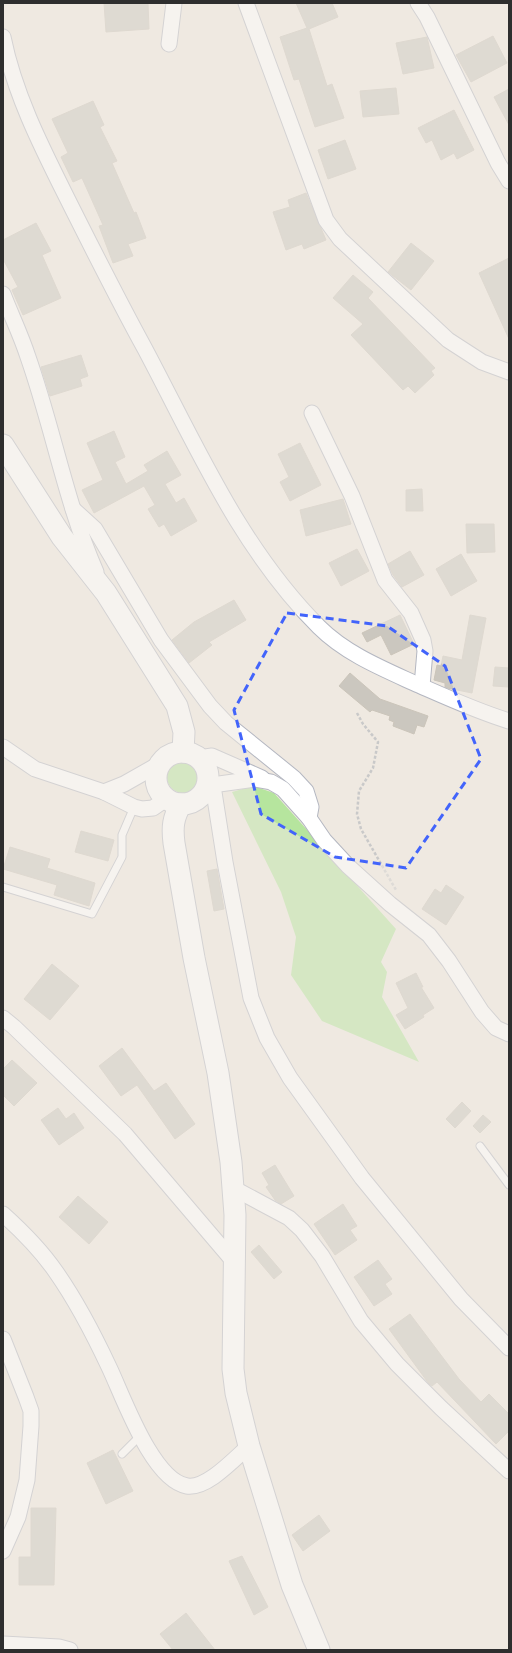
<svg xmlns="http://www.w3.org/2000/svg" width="512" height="1653" font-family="'DejaVu Sans',sans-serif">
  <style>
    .green { fill: #b6e59e }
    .building { fill: #cbc7bf; stroke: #cbc5ba }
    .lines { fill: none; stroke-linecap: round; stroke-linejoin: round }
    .lane-casing { stroke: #b4b7c1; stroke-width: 9 }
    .street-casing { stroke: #b4b7c1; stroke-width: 17 }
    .secondary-casing { stroke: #b4b7c1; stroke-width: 23 }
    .path { stroke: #c9c9c9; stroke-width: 2.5; stroke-dasharray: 3 2; stroke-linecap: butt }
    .lane { stroke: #fff; stroke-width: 7 }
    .street { stroke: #fff; stroke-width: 15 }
    .secondary { stroke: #fff; stroke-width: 21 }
    .marked { fill: none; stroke: #4264fb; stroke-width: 3; stroke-dasharray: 8 5; stroke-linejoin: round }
  </style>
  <rect width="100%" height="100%" fill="#efe9e1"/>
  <g class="green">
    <circle cx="183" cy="777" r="16"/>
    <path d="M253,786L274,793L396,929L381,962L387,972L382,997L419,1062L322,1021L291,975L296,937L281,892L232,792Z"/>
  </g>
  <g class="building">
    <path d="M104,3H148L149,29L106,32Z"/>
    <path d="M296,3H332L338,17L309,29L327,86L332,84L344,118L315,127L299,79L294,80L280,37L307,28Z"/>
    <path d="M493,36L507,63L471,82L456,55Z"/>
    <path d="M427,37L434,68L403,74L396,43Z"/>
    <path d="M396,88L399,114L363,117L360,91Z"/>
    <path d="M509,89V125L494,97Z"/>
    <path d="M93,101L104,125L100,127L117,161L112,163L134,213L136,212L146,238L128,244L133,256L113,263L99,226L103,225L82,178L73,182L61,157L68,153L52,119Z"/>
    <path d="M454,110L474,150L457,159L454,153L441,160L432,140L426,143L418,128Z"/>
    <path d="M345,140L356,169L328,179L318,150Z"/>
    <path d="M306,193L326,240L304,249L302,244L286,250L273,212L290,207L288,200Z"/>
    <path d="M36,223L51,251L42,255L61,298L23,315L12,290L18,287L3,259V240Z"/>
    <path d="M411,243L434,261L411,290L388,272Z"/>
    <path d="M509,258V339L479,273Z"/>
    <path d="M353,275L373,292L368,298L435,368L431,371L434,375L415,393L408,386L403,390L351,335L363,324L333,298Z"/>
    <path d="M81,355L88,376L80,379L82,386L50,396L41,367Z"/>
    <path d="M114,431L125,457L115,462L126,484L148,471L144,465L167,451L181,475L165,484L176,503L184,498L197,521L171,536L164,524L159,527L148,509L155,505L144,486L94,513L82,490L103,480L87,443Z"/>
    <path d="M300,443L321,485L290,501L280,482L289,477L278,454Z"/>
    <path d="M422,489L423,511H406V490Z"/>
    <path d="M343,499L351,524L306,536L300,510Z"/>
    <path d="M466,524H494L495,552L467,553Z"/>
    <path d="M357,549L369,571L341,586L329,563Z"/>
    <path d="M410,551L424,575L402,587L393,575L388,564Z"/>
    <path d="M461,554L477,581L451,596L436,569Z"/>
    <path d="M234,600L246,620L209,642L212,645L189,663L172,640L194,622Z"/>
    <path d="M400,615L414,644L391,655L381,635L367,642L362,633Z"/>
    <path d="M470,615L486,618L472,693L447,688L445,687V683L434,680L437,665L441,666L443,656L462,660Z"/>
    <path d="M495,667L509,668V687L493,686Z"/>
    <path d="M350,673L380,699L428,716L424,727L417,725L414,734L393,726L394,722L389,720L390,716L372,710L370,712L339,686Z"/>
    <path d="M81,831L114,840L108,861L75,852Z"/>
    <path d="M10,847L50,859L47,868L95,883L89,906L54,895L57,885L3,869Z"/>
    <path d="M217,869L224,909L214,911L207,871Z"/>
    <path d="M446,885L464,897L446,925L422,909L435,889L441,893Z"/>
    <path d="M52,964L79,986L50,1020L24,999Z"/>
    <path d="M416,973L423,987H421L434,1008L423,1015L424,1017L405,1029L396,1015L408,1008L396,983Z"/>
    <path d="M122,1048L154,1091L166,1083L195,1124L175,1139L137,1085L121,1096L99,1066Z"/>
    <path d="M12,1060L37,1083L14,1106L3,1095V1069Z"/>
    <path d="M462,1102L471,1111L455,1128L446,1119Z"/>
    <path d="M58,1108L66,1119L74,1113L84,1128L59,1145L41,1120Z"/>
    <path d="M483,1115L491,1122L480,1133L473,1126Z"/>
    <path d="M275,1165L294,1196L281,1204L275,1200L266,1187L269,1185L262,1173Z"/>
    <path d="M78,1196L108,1222L89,1244L59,1217Z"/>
    <path d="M343,1204L357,1226L350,1230L357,1240L335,1255L314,1224Z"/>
    <path d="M259,1245L282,1272L274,1279L251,1252Z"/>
    <path d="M378,1260L392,1279L385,1284L392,1294L374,1306L354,1277Z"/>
    <path d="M410,1314L459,1379L481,1402L489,1394L509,1414V1431L496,1444L437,1382L432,1386L429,1384L389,1329Z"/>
    <path d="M113,1450L133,1491L106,1504L87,1463Z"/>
    <path d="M31,1508H56L54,1585H19V1557H31Z"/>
    <path d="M319,1515L330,1531L303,1551L292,1535Z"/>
    <path d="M242,1556L268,1607L254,1615L229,1561Z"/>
    <path d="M186,1613L215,1650H173L160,1634Z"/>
  </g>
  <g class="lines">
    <g class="lane-casing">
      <g id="lane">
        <path d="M3,887L92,914L122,857V835L134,807"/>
        <path d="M480,1146L509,1185"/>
        <path d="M122,1454L140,1436"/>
      </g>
    </g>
    <g class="street-casing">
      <g id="street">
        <path d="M246,3L326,220L340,239L448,340L482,362L509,372"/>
        <path d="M418,3L427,17L498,163L509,181"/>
        <path d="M3,37C14,92 40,144 65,194C91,246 117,298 145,349C196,445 240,548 319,627C345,653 381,668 414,683C446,697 476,711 509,721"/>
        <path d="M169,44L174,3"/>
        <path d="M3,294C11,315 21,335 28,357C53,428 66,503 96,572"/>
        <path d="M312,413L352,496L385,580L411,613L423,640L425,651L422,686"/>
        <path d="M73,509L95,529L161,640L210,706L226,723L294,778L306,791L311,807L309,818"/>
        <path d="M3,747L35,769L104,792L134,807L142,809L153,808L166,799"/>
        <path d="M199,758L212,756L262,778"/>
        <path d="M205,786L255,779L271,782L283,789L309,818L324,840L348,866L390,904L429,935L449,961L482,1012L496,1028L509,1034"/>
        <path d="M213,786L225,862L251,998L267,1038L290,1078L362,1178L461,1299L509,1348"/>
        <path d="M104,792L124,784L161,763"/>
        <path d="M3,1018L14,1027L125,1134L234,1262"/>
        <path d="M233,1188L289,1218L302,1230L322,1256L361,1321L397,1364L441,1408L509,1471"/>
        <path d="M3,1214C23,1232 41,1250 56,1272C77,1302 94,1335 109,1367C123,1396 152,1480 187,1486C207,1489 234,1459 249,1446"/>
        <path d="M3,1339L26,1397L31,1411V1426L27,1480L18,1517L3,1551"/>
        <path d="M3,1644L59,1647L70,1650"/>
      </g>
    </g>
    <g class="secondary-casing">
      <g id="secondary">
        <path d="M3,445L62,537L106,593L177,706L184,732L183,752"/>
        <circle cx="182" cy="778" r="26"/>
        <path d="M181,804C173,818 172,827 174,843L194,958L218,1073L231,1162L235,1215L233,1369L236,1393L249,1446L292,1585L319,1650"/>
      </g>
    </g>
    <path class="path" d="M357,713L363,724L378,742L373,768L359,791L357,814L361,829L396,890"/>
    <use href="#lane" class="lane"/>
    <use href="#street" class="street"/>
    <use href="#secondary" class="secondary"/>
  </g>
  <path d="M0 0H512V1653H0ZM287,613L387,626L445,666L481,759L406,868L335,857L261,814L234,710Z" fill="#efe9e1" fill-opacity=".55" fill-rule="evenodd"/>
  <path class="marked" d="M287,613L387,626L445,666L481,759L406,868L335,857L261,814L234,710Z"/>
  <rect width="512" height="1653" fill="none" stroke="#2e2e2e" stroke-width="8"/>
</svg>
